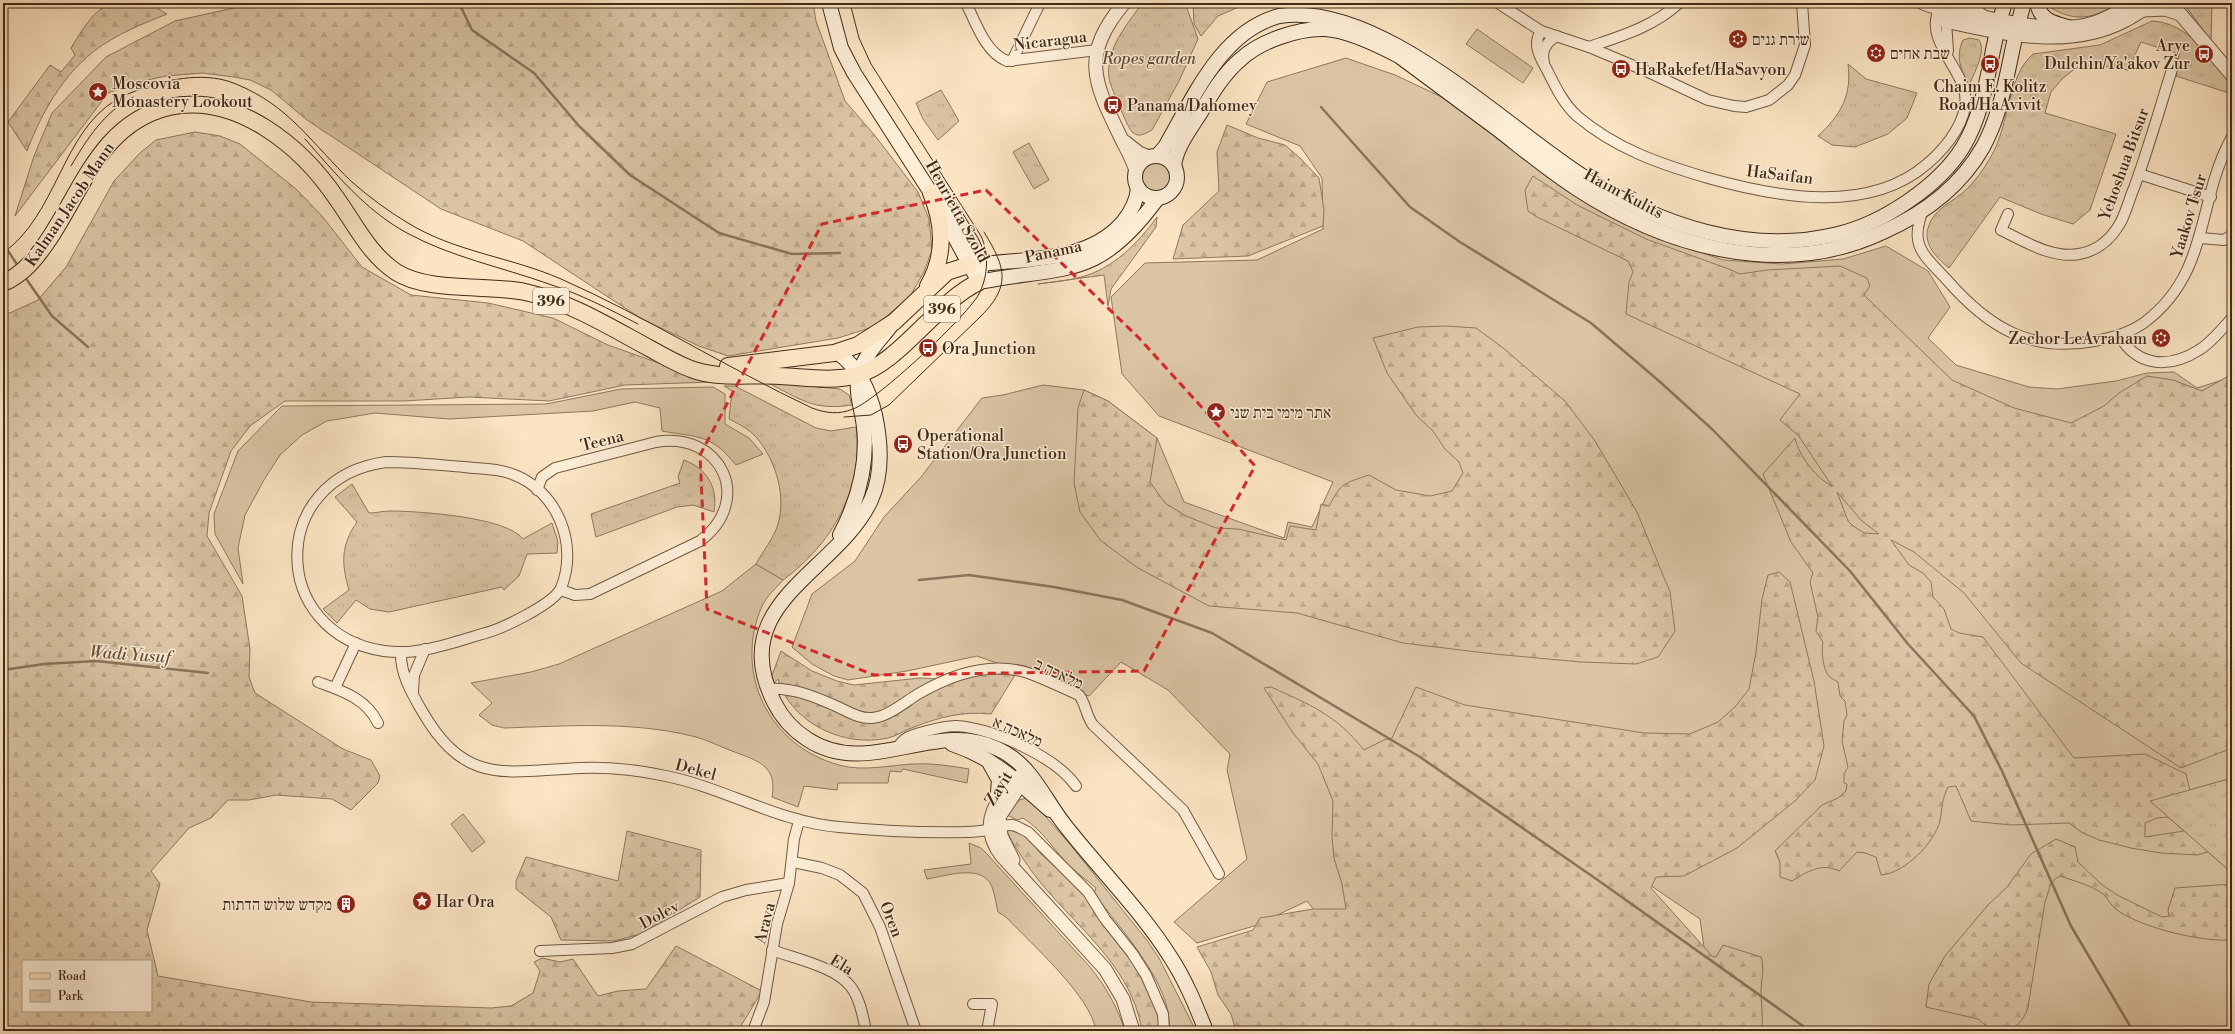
<svg xmlns="http://www.w3.org/2000/svg" width="2235" height="1034" font-family="'Libre Bodoni','Frank Ruhl Libre',serif">
  <style>
    .grass { fill: #dbc5a5; stroke: #8e785e }
    .forest { fill: url(#forest-firs); stroke: #8e785e; fill-rule: evenodd }
    .park { fill: url(#park-tufts); stroke: #8e785e }
    .lines { fill: none; stroke-linecap: round; stroke-linejoin: round }
    .stream { stroke: #8b745b; stroke-width: 2.5 }
    .minor-casing { stroke: #705942; stroke-width: 12 }
    .tertiary-casing { stroke: #705942; stroke-width: 15 }
    .secondary-casing { stroke: #412b18; stroke-width: 16 }
    .primary-casing { stroke: #412b18; stroke-width: 18 }
    .minor { stroke: #fcedd7; stroke-width: 10 }
    .tertiary { stroke: #fcedd7; stroke-width: 13 }
    .secondary { stroke: #fcedd7; stroke-width: 14 }
    .primary { stroke: #fbe4c2; stroke-width: 16 }
    .tram { stroke: #412b18; stroke-width: 1 }
    .marked { fill: none; stroke: #d62828; stroke-width: 3; stroke-dasharray: 8 5; stroke-linejoin: round }
    .labels { text-anchor: middle; stroke-width: 3; stroke-linejoin: round; paint-order: stroke }
    .shield { fill: #fcedd7; stroke: #796551; stroke-width: 1 }
    .shield-label { font-size: 15px; font-weight: bold; fill: #412b18 }
    .poi-label { font-size: 16px; fill: #412b18; stroke: #fcedd7; text-anchor: start }
    .street-label { font-size: 16px; fill: #412b18; stroke: #fcedd7 }
    .park-label { font-size: 16px; font-style: italic; fill: #604a34; stroke: #fcedd7 }
    .water-label { font-size: 17px; font-style: italic; fill: #66503a; stroke: #fcedd7 }
  </style>
  <defs>
    <pattern id="forest-firs" width="22" height="20" patternUnits="userSpaceOnUse"><rect width="22" height="20" fill="#dbc5a5"/><path d="M5 1l3.5 6h-7zM16 11l3.5 6h-7z" fill="#bda98d"/></pattern>
    <pattern id="park-tufts" width="24" height="20" patternUnits="userSpaceOnUse"><rect width="24" height="20" fill="#dbc5a5"/><path d="M3 7l-1-3M5 7V3M7 7l1-3M15 17l-1-3M17 17v-4M19 17l1-3" fill="none" stroke="#bda98d"/></pattern>
  </defs>
  <rect width="100%" height="100%" fill="#fbe4c2"/>
  <filter id="stains"><feTurbulence type="fractalNoise" baseFrequency=".005" numOctaves="4"/><feColorMatrix values="0 0 0 0 .2 0 0 0 0 .09 0 0 0 0 .02 0 0 0 .5 -.17"/></filter>
  <radialGradient id="worn" r=".72"><stop offset=".6" stop-color="#630" stop-opacity="0"/><stop offset="1" stop-color="#630" stop-opacity=".3"/></radialGradient>
  <g class="grass">
    <path d="M1477,29L1533,68L1523,83L1466,44Z"/>
    <path d="M1346,58L1395,75L1448,100L1609,211L1653,236L1723,260L1782,264L1843,259L1886,246L1928,271L1950,307L1928,338L1956,365L2029,387L2057,389L2116,381L2147,373L2174,372L2197,388L2232,377V1031H1712L1711,996L1700,919L1567,829L1341,944L1307,901L1254,926L1197,943L1174,922L1247,859L1227,770L1230,754L1168,690L1121,662L1089,696L977,656L907,671L848,680L834,676L812,664L792,647L812,594L855,561L884,517L921,477L982,398L1003,395L1043,385L1084,390L1108,401L1157,438L1184,502L1284,538L1288,522L1312,527L1333,482L1159,416L1122,374L1111,297L1145,263L1257,260L1323,229L1322,178L1300,146L1246,124L1267,82Z"/>
    <circle cx="1156" cy="177" r="17"/>
    <path d="M713,387L725,394V424L749,438L763,454L736,465C710,433 699,438 662,431L660,408L635,402L593,411L449,419L375,413L327,421L302,435L280,455L264,480L245,515L238,548L243,584L215,534L214,514L238,451L282,406L546,404L621,389Z"/>
    <path d="M756,564L783,580C776,588 767,596 762,606C733,673 769,746 839,765C864,772 889,765 914,764C932,763 951,766 969,769L967,783L903,769L901,772L890,771L888,783H838L837,790L804,786L798,807L772,797C778,765 756,760 732,751C719,746 705,739 692,736C630,721 567,726 504,728L492,725L479,715L492,703L471,683L531,672L559,664L722,591Z"/>
    <path d="M1027,798L1031,800L1069,843L1146,939L1159,958L1196,1031H1169C1174,985 1119,928 1094,893L1096,888C1088,881 1079,875 1071,867C1054,851 1044,831 1023,818L1017,820L1007,815L1019,800Z"/>
    <path d="M463,814L485,842L472,852L451,824Z"/>
    <path d="M969,843L981,848L987,854L1090,967C1106,987 1117,1006 1125,1031H1096C1091,996 1031,944 1006,917L998,912C996,904 995,895 992,887C983,863 946,876 927,879L924,870L971,864Z"/>
  </g>
  <g class="forest">
    <path d="M115,3L152,5L167,14C147,22 127,30 109,41C68,65 43,109 27,151L8,122L50,65L61,72L75,55L71,48C81,32 95,6 115,3Z"/>
    <path d="M256,3H813L816,21L845,101L876,137L918,192L929,219L932,250L924,272L909,298L873,327L838,338L728,356L699,346L640,318L523,241L441,209L307,120L271,90L250,80L234,77L202,73L166,76L138,82L108,93L15,216L34,156L52,113L106,57L175,21Z"/>
    <path d="M1227,125L1258,138L1285,145L1300,158L1319,178L1324,210L1323,226L1248,256L1173,259L1183,225L1219,191L1217,152Z"/>
    <path d="M195,132L220,136L240,144L296,189L322,216L362,267L411,295L488,303L553,318L608,345L712,382L625,385L549,401L469,397L404,401H285L250,426L231,451L209,513L207,536L242,596L250,649L249,677L255,693L343,749L371,760L380,776L378,783L351,810L332,799L276,795L249,800H228L211,818L189,828L151,871L160,884L147,930L158,976L311,1002L491,1008L511,1006L533,993L540,971L534,962L542,958L560,962L573,959L598,996L618,991L646,989L676,946L762,991L738,1031H3V313H10L38,300L66,267L114,181L140,153L156,140ZM23,961H151V1011H23Z"/>
    <path d="M1533,176L1577,205L1646,239L1726,268L1740,274L1767,270L1840,266L1867,278L1870,286L1864,295L1952,380L2014,408L2071,423L2104,406L2119,393L2147,376L2173,380L2202,391L2232,374V748L2181,768L2021,663L1964,593L1914,552L1891,540L1909,565L1923,573L1931,582L1933,597L1944,609L1951,629L1959,633L1983,637L2074,758L2145,754L2186,774L2190,790L2232,778V873L2208,852L2197,855L2161,853L2131,848L2099,840L2081,832L2069,823L2011,825L1971,821L1956,786L1948,787C1942,798 1942,809 1940,821C1934,843 1905,873 1881,875L1876,857L1865,853L1857,852L1839,871C1822,862 1807,872 1792,881L1780,877V862L1775,851L1822,805L1838,798L1846,791L1847,784L1844,783V774L1848,767L1842,741L1844,721L1847,715L1845,701L1840,696L1838,682C1835,680 1832,679 1829,676C1823,670 1821,650 1823,642L1816,631L1818,617L1810,582L1813,573L1791,542L1763,474L1795,438C1799,456 1816,478 1832,486L1798,435L1780,420L1800,394L1626,314L1629,282L1633,272L1628,261L1537,217L1528,211L1525,190ZM1837,492L1862,521L1879,534L1864,533L1852,525L1848,521ZM2168,817L2184,831L2145,837V823L2157,818Z"/>
    <path d="M1446,326L1476,328L1502,347L1565,401L1595,441L1637,512L1670,592L1675,631L1658,657L1636,664L1581,662L1494,654L1403,643L1297,613L1209,606L1138,568L1101,541L1080,512L1074,483L1078,408L1084,390L1108,401L1157,438L1150,482L1165,503L1186,516L1216,528L1238,529L1286,540L1290,526L1316,530L1321,504L1329,506C1342,482 1343,484 1369,475L1396,490L1430,496L1452,491L1463,473L1459,462L1445,449L1433,431L1416,415L1387,373L1373,338L1418,327Z"/>
    <path d="M1779,572L1790,582L1814,681L1824,746L1815,780L1795,801L1737,848L1684,876L1656,877L1651,888L1713,957H1716L1723,945L1761,957C1765,970 1761,979 1761,992C1761,1006 1764,1018 1761,1031H1236L1231,1014L1218,995L1211,972L1197,947L1253,930L1260,918L1313,909H1346L1342,884L1334,858L1332,837L1333,801L1318,764L1293,733L1264,688L1271,687C1311,705 1336,715 1364,750L1386,739L1391,740L1416,687L1465,705L1644,733L1690,734L1718,722L1735,707L1749,689L1756,652L1762,599L1768,575Z"/>
    <path d="M781,651L812,671L837,681L854,685L920,678L959,680L987,673L1015,675L991,714C963,711 940,717 914,727C905,730 897,736 888,738C844,748 791,723 778,679L766,692Z"/>
    <path d="M1006,828L1022,832L1041,854L1086,895L1143,975L1155,1003L1160,1023V1031H1142C1131,958 1061,918 1024,860C1017,849 1010,840 1006,828Z"/>
    <path d="M627,831L701,850L700,897L641,934L614,941L561,940L551,917L516,889V881L526,857L618,881Z"/>
    <path d="M2056,839L2075,847L2078,862L2101,884L2117,895L2162,917L2169,916L2168,910L2175,888L2232,884V940C2201,942 2142,928 2117,910C2111,906 2108,898 2103,894C2091,885 2074,881 2060,876C2049,881 2049,892 2045,902L2028,1007C2025,1018 2019,1024 2010,1031H1997L1990,1029L1978,1019L1926,1007L1929,984L1945,956L1987,906L2007,887L2031,854Z"/>
  </g>
  <g class="park">
    <path d="M1142,3H1185L1198,39L1179,81L1152,130C1145,134 1139,138 1132,132C1129,130 1113,92 1111,85C1108,78 1108,69 1110,61C1113,40 1130,21 1142,3Z"/>
    <path d="M1193,3H1248L1218,16L1201,36L1194,24Z"/>
    <path d="M2058,3H2118C2094,18 2077,23 2051,8Z"/>
    <path d="M2184,3H2212L2211,41L2187,8Z"/>
    <path d="M2152,21C2189,23 2209,57 2232,83V94L2176,76L2179,54L2141,42L2128,70L2094,65L2077,67L2062,79L2051,92L2045,113L2116,134L2090,210L2073,224L2041,214L2000,197L1949,268C1938,259 1923,245 1928,228C1934,207 1953,203 1968,188C1978,178 1987,164 1994,151C2009,121 2008,76 2033,54L2100,45Z"/>
    <path d="M1970,38L1979,40C1987,52 1973,74 1969,86C1961,69 1955,58 1963,40Z"/>
    <path d="M1848,64L1866,79L1917,93L1907,118L1888,134L1855,147L1832,145L1818,136C1841,115 1852,95 1848,64Z"/>
    <path d="M941,90L959,121L938,140L923,119L916,103Z"/>
    <path d="M1029,143L1049,180L1034,189L1013,152Z"/>
    <path d="M1157,217L1156,227L1111,289L1108,306L1104,275L1038,284C1052,282 1067,281 1081,277C1113,269 1138,243 1157,217Z"/>
    <path d="M766,382L840,389L849,395L852,405C812,411 801,399 766,382Z"/>
    <path d="M724,386H735L816,428L831,431L856,427C864,489 832,544 783,580L756,564C763,551 774,538 778,524C787,494 774,454 752,433C745,427 737,423 729,419L732,391Z"/>
    <path d="M684,460C708,469 718,488 714,512L693,505L677,507L596,537L591,514L680,483L678,477Z"/>
    <path d="M352,484L369,513C376,513 383,511 390,511C418,511 507,517 523,539L552,523L558,542L557,553L527,554L519,576L504,590L502,587L389,612L370,609L356,600L337,623L323,609L349,590C341,563 341,545 357,522L335,497Z"/>
    <path d="M2232,778V873L2150,801Z"/>
  </g>
  <g class="lines">
    <g class="stream">
      <path d="M459,3L472,30L534,73L579,126L630,175L719,233L792,254L840,253"/>
      <path d="M1321,107L1410,207L1460,242L1591,323L1659,381L1713,430L1850,571L1908,644L1974,716L2002,771L2071,926L2133,1031"/>
      <path d="M3,243L18,266"/>
      <path d="M27,280L52,316L88,347"/>
      <path d="M919,580L969,575L1054,587L1122,600L1212,633L1420,757L1602,883L1810,1031"/>
      <path d="M3,670L44,664L96,661L208,673"/>
    </g>
    <g class="minor-casing">
      <g id="minor">
        <path d="M966,3C976,23 985,52 1007,61L1097,50"/>
        <path d="M1498,3L1541,31L1589,47L1646,71L1708,100L1734,106L1746,107L1769,100L1788,85L1795,75L1805,45L1802,3"/>
        <path d="M1946,21L1948,51"/>
        <path d="M1541,31C1532,45 1540,57 1547,70C1555,86 1563,103 1577,116C1616,149 1660,164 1708,178C1776,197 1868,215 1927,164C1946,148 1972,117 1964,89C1957,64 1924,36 1940,8"/>
        <path d="M1589,47C1621,36 1653,27 1679,3"/>
        <path d="M1012,61L1040,3"/>
        <path d="M1544,62C1541,51 1546,42 1557,36"/>
        <path d="M2139,174L2211,197"/>
        <path d="M1923,210C1909,246 1923,254 1947,280C1988,327 2030,353 2094,341C2112,338 2130,333 2145,322C2211,272 2196,201 2232,137"/>
        <path d="M2008,214L2001,230C2024,241 2052,259 2079,254C2096,251 2110,240 2119,225C2126,214 2129,199 2134,188C2149,147 2161,104 2174,63"/>
        <path d="M2200,238L2224,240L2232,235"/>
        <path d="M2119,335C2137,367 2169,369 2199,350C2211,343 2222,329 2232,318"/>
        <path d="M386,462C412,462 438,465 464,467C480,469 497,468 512,474C557,490 579,544 561,588C554,604 500,630 482,634C451,643 417,656 384,651C269,634 267,478 386,462Z"/>
        <path d="M537,490L542,477L555,468L656,442C722,431 754,501 700,541L590,594L575,595L561,590"/>
        <path d="M401,652C400,673 411,692 422,711C466,787 505,771 581,768C609,767 638,770 666,776C725,788 778,822 839,827C881,831 924,833 967,832C974,832 981,831 988,830C995,829 1004,824 1012,825C1018,826 1023,830 1028,832L1088,892L1105,919L1132,953L1146,975L1163,1014L1164,1031"/>
        <path d="M318,682C342,691 366,698 378,723"/>
        <path d="M335,688L356,643"/>
        <path d="M768,689C792,687 816,697 838,707C849,712 860,719 872,718C888,717 905,702 918,694C952,674 992,660 1031,674C1047,680 1063,688 1079,695C1086,704 1086,716 1093,725L1183,810L1219,874"/>
        <path d="M413,692L414,675L425,649"/>
        <path d="M897,749C902,738 911,735 923,732C934,729 945,726 956,726C992,728 1056,757 1076,786"/>
        <path d="M793,862L822,868L840,875L863,893L880,927L916,1031"/>
        <path d="M772,950C796,959 836,967 851,987C860,999 863,1017 866,1031"/>
        <path d="M540,951L612,948L632,944L722,897L746,890L789,883"/>
        <path d="M973,1004H992L987,1031"/>
        <path d="M753,1031L764,1002L777,924L789,883L794,839L799,821"/>
      </g>
    </g>
    <g class="tertiary-casing">
      <g id="tertiary">
        <path d="M1124,3C1079,57 1095,84 1122,140C1127,150 1133,160 1136,171"/>
        <path d="M1923,3C1934,8 1947,10 1959,12C1996,20 2053,34 2090,24C2106,20 2120,11 2134,3"/>
        <path d="M1972,3L1976,11L1983,17"/>
        <path d="M2171,3L2232,75"/>
        <path d="M1940,8V15L1946,21C2005,34 2069,50 2126,20C2135,15 2143,11 2151,3"/>
        <path d="M2144,10L2165,9L2180,14"/>
        <path d="M1125,142L1139,153L1149,157"/>
        <path d="M1023,774C1014,779 1008,786 1002,795C987,816 986,834 1001,855L1105,969L1123,999L1133,1031"/>
        <path d="M1013,860L1001,836L999,817L1024,779"/>
      </g>
    </g>
    <g class="secondary-casing">
      <g id="secondary">
        <path d="M829,3L841,48L854,73L931,193L979,282"/>
        <path d="M2037,3C2040,20 2053,23 2068,27"/>
        <circle cx="1156" cy="177" r="21"/>
        <path d="M1157,156L1165,147C1193,99 1220,32 1279,16C1379,0 1505,127 1584,177C1659,225 1749,256 1838,234C1883,223 1939,186 1963,147C1989,104 1989,49 2005,3"/>
        <path d="M1174,166C1176,147 1191,128 1201,112C1212,93 1224,73 1241,59C1260,41 1299,28 1325,29C1347,30 1380,46 1399,56C1431,80 1464,104 1496,128C1522,148 1548,170 1576,188C1666,247 1781,280 1883,232C1923,214 1961,186 1983,147C2007,103 2009,50 2024,3"/>
        <path d="M939,190L971,241L982,264L979,282"/>
        <path d="M973,265C1023,258 1087,264 1123,222C1131,212 1137,201 1138,188"/>
        <path d="M979,282C1067,265 1098,280 1157,199"/>
        <path d="M837,352C859,368 869,390 875,415C881,443 883,474 871,500C838,572 724,603 774,702C781,716 793,730 807,739C869,780 934,718 998,749C1031,764 1043,797 1064,824C1099,869 1141,910 1171,958C1186,981 1196,1006 1206,1031"/>
        <path d="M840,535C858,501 868,465 864,427C862,409 855,393 859,375C863,357 879,341 890,327"/>
        <path d="M952,744C994,758 1018,782 1050,810"/>
        <path d="M989,762L999,780L997,802"/>
      </g>
    </g>
    <g class="primary-casing">
      <g id="primary">
        <path d="M3,283C24,274 37,257 49,239C83,188 102,123 169,107C237,92 302,147 337,199C355,224 369,254 396,272C429,293 487,284 525,292C568,301 610,327 649,348C664,356 680,366 697,371C724,379 752,374 780,376C805,377 832,382 857,375C900,363 936,302 979,282"/>
        <path d="M928,286C945,257 944,224 931,193"/>
        <path d="M728,366L834,353L858,345L894,322L947,272L969,265"/>
      </g>
    </g>
    <use href="#minor" class="minor"/>
    <use href="#tertiary" class="tertiary"/>
    <use href="#secondary" class="secondary"/>
    <use href="#primary" class="primary"/>
    <g class="tram">
      <path d="M305,139C335,173 366,211 407,233C451,257 501,267 549,284C580,294 609,309 638,324"/>
      <path d="M71,166C87,139 104,112 133,97"/>
      <path d="M3,253C57,215 62,132 116,100C124,95 135,91 144,88C171,78 208,72 236,84C290,106 312,144 352,182C369,197 388,211 408,223C455,252 511,257 561,279C647,317 727,368 812,408C825,413 839,415 853,409C876,401 970,314 980,292C988,275 989,253 981,236L871,64L859,38L850,3"/>
      <path d="M844,417L871,415L889,405L979,318C1012,286 1006,268 984,232"/>
    </g>
  </g>
  <path class="marked" d="M986,190L1138,337L1255,466L1144,671L874,675L707,609L700,455L822,224Z"/>
  <defs>
    <g id="synagogue-disc" transform="scale(1)"><circle r="9.5" fill="#8f2418" stroke="#fcedd7"/><path d="M0-6.5L5.6 3.2H-5.6ZM0 6.5L5.6-3.2H-5.6Z" fill="#fff"/></g>
    <g id="bus-disc" transform="scale(1)"><circle r="9.5" fill="#8f2418" stroke="#fcedd7"/><path d="M-5-6H5V4H4V6H2V4H-2V6H-4V4H-5ZM-3.5-4V0h7V-4ZM-3.5 1.2v1.5H-2V1.2ZM2 1.2v1.5H3.5V1.2Z" fill="#fff"/></g>
    <g id="sight-disc" transform="scale(1)"><circle r="9.5" fill="#8f2418" stroke="#fcedd7"/><path d="M0-6L1.8-2.2L6-1.7L2.9 1.2L3.7 5.4L0 3.3L-3.7 5.4L-2.9 1.2L-6-1.7L-1.8-2.2Z" fill="#fff"/></g>
    <g id="building-disc" transform="scale(1)"><circle r="9.5" fill="#8f2418" stroke="#fcedd7"/><path d="M-4-6H4V6H1V3H-1V6H-4ZM-2.5-4.3h1.7v1.8h-1.7ZM.8-4.3h1.7v1.8H.8ZM-2.5-1h1.7V.8h-1.7ZM.8-1h1.7V.8H.8Z" fill="#fff"/></g>
  </defs>
  <g fill-rule="evenodd">
    <use href="#synagogue-disc" x="1738" y="39"/>
    <use href="#synagogue-disc" x="1876" y="53"/>
    <use href="#bus-disc" x="2204" y="54"/>
    <use href="#bus-disc" x="1990" y="64"/>
    <use href="#bus-disc" x="1621" y="69"/>
    <use href="#sight-disc" x="98" y="92"/>
    <use href="#bus-disc" x="1113" y="105"/>
    <use href="#synagogue-disc" x="2161" y="338"/>
    <use href="#bus-disc" x="928" y="348"/>
    <use href="#sight-disc" x="1216" y="412"/>
    <use href="#bus-disc" x="903" y="444"/>
    <use href="#sight-disc" x="422" y="901"/>
    <use href="#building-disc" x="346" y="904"/>
  </g>
  <g class="labels">
    <g class="shield">
      <rect x="533" y="288" width="36" height="26" rx="3"/>
      <rect x="924" y="296" width="36" height="26" rx="3"/>
    </g>
    <g class="shield-label">
      <text x="551" y="306">396</text>
      <text x="942" y="314">396</text>
    </g>
    <g class="poi-label">
      <text x="1752" y="45">שירת גנים</text>
      <text x="2190" y="51" text-anchor="end">Arye<tspan x="2190" dy="18">Dulchin/Ya'akov Zur</tspan></text>
      <text x="1890" y="59">שבת אחים</text>
      <text x="1635" y="75">HaRakefet/HaSavyon</text>
      <text x="112" y="89">Moscovia<tspan x="112" dy="18">Monastery Lookout</tspan></text>
      <text x="1990" y="92" text-anchor="middle">Chaim E. Kolitz<tspan x="1990" dy="18">Road/HaAvivit</tspan></text>
      <text x="1127" y="111">Panama/Dahomey</text>
      <text x="2147" y="344" text-anchor="end">Zechor LeAvraham</text>
      <text x="942" y="354">Ora Junction</text>
      <text x="1230" y="418">אתר מימי בית שני</text>
      <text x="917" y="441">Operational<tspan x="917" dy="18">Station/Ora Junction</tspan></text>
      <text x="436" y="907">Har Ora</text>
      <text x="332" y="910" text-anchor="end">מקדש שלוש הדתות</text>
    </g>
    <g class="street-label">
      <text transform="translate(1050 40) rotate(-7)" y="6">Nicaragua</text>
      <text transform="translate(2123 164) rotate(-70)" y="6">Yehoshua Bitsur</text>
      <text transform="translate(1780 174) rotate(7)" y="6">HaSaifan</text>
      <text transform="translate(1624 193) rotate(28)" y="6">Haim Kulits</text>
      <text transform="translate(69 204) rotate(-56)" y="6">Kalman Jacob Mann</text>
      <text transform="translate(958 211) rotate(61)" y="6">Henrietta Szold</text>
      <text transform="translate(2188 216) rotate(-73)" y="6">Yaakov Tsur</text>
      <text transform="translate(1053 251) rotate(-12)" y="6">Panama</text>
      <text transform="translate(602 440) rotate(-14)" y="6">Teena</text>
      <text transform="translate(1059 673) rotate(25)" y="6">מלאכה ב</text>
      <text transform="translate(1018 731) rotate(24)" y="6">מלאכה א</text>
      <text transform="translate(696 769) rotate(15)" y="6">Dekel</text>
      <text transform="translate(998 788) rotate(-58)" y="6">Zayit</text>
      <text transform="translate(659 914) rotate(-28)" y="6">Dolev</text>
      <text transform="translate(892 919) rotate(68)" y="6">Oren</text>
      <text transform="translate(764 923) rotate(-76)" y="6">Arava</text>
      <text transform="translate(842 964) rotate(31)" y="6">Ela</text>
    </g>
    <g class="park-label">
      <text x="1149" y="64">Ropes garden</text>
    </g>
    <g class="water-label">
      <text transform="translate(130 654) rotate(4)" y="6">Wadi Yusuf</text>
    </g>
  </g>
  <rect width="2235" height="1034" fill="none" stroke="#fbe4c2" stroke-width="16"/>
  <rect x="4" y="4" width="2227" height="1026" fill="none" stroke="#412b18" stroke-width="2"/>
  <rect x="8" y="8" width="2219" height="1018" fill="none" stroke="#412b18"/>
  <rect x="22" y="960" width="130" height="52" fill="#fcedd7" stroke="#b19f8b"/>
  <rect x="30" y="973" width="20" height="6" fill="#fbe4c2" stroke="#b19f8b"/>
  <text x="58" y="980" font-size="12" fill="#412b18">Road</text>
  <rect x="30" y="990" width="20" height="12" fill="url(#park-tufts)" stroke="#b19f8b"/>
  <text x="58" y="1000" font-size="12" fill="#412b18">Park</text>
  <rect width="100%" height="100%" filter="url(#stains)"/>
  <rect width="100%" height="100%" fill="url(#worn)"/>
</svg>
